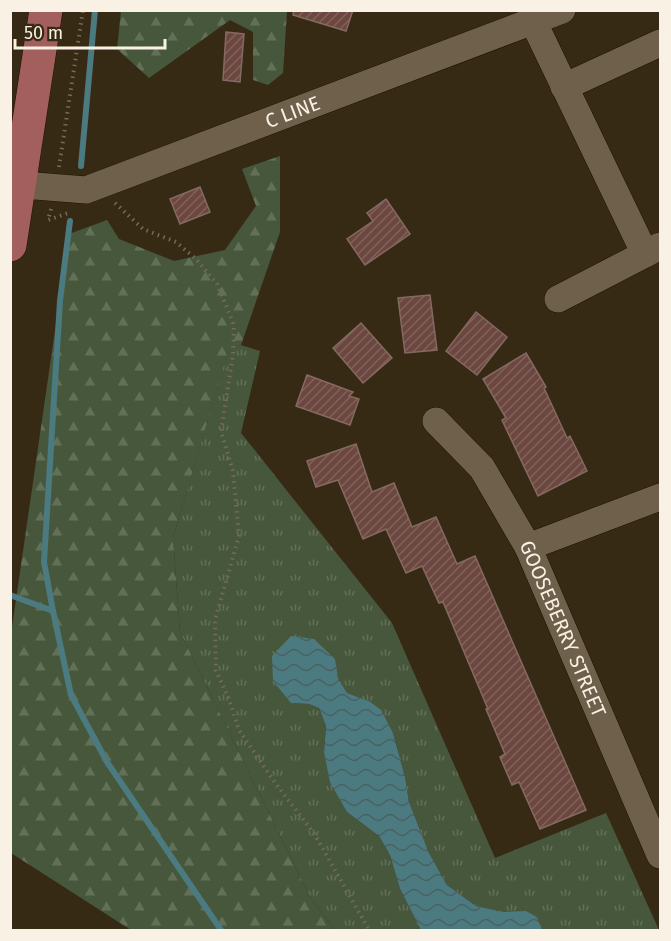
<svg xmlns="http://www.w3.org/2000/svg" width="671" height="941" font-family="'Fira Sans',sans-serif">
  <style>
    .grass { fill: url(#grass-tufts) }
    .forest { fill: url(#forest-firs) }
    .water { fill: url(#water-waves) }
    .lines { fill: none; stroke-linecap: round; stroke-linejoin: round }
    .stream { stroke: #4b7a80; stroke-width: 6 }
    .building { fill: url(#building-hatch); stroke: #856963; stroke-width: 1.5 }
    .minor-casing { stroke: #1e1201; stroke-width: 28 }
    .major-casing { stroke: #1e1201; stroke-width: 34 }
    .path { stroke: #756a58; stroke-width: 4; stroke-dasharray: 1.5 4.5; stroke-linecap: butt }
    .minor { stroke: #6e604a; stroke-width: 27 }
    .major { stroke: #a35f5e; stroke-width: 33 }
    .labels { text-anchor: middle; stroke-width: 4.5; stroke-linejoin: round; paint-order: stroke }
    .street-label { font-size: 20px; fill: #f9f1e4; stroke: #372a15 }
  </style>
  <defs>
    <pattern id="grass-tufts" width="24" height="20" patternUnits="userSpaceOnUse" patternTransform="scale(1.5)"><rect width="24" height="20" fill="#47573c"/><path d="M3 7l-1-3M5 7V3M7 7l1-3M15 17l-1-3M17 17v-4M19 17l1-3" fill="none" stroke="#627058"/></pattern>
    <pattern id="forest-firs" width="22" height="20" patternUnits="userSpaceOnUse" patternTransform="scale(1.5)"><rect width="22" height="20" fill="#47573c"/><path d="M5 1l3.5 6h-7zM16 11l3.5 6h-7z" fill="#627058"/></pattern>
    <pattern id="water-waves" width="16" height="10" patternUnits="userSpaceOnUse" patternTransform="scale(1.5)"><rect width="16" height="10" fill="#4b7a80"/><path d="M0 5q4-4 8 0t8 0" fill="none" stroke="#4b6162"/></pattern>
    <pattern id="building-hatch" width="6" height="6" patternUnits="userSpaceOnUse" patternTransform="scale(1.5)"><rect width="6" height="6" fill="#6b473f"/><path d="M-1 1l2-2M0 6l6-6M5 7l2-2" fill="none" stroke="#81625b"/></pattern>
  </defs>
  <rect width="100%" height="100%" fill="#372a15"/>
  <path class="grass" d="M241,345L260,351L241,433L392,623L495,858L606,813L659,930H540L542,929L537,917L526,912H505L476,906L447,885L429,853L409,802L405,777L393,733L369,701L347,693L338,678L334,659L291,703L309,704L319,708L326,726L324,752L347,812L379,836L390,855L400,889L421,930H335L311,899L180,632L173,538L228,350Z"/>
  <g class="forest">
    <path d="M121,11H287L283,73L268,85L253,80V32L230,20L149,78L117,49Z"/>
    <path d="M280,156V232L241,345L228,351L173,538L180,632L311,899L335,930H131L11,853V634L69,234L107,220L119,239L174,261L225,250L256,206L242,169Z"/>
  </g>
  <path class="water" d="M291,636L314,639L335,659L338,678L347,693L369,701L381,710L393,733L405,777L409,802L429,853L447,885L476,906L505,912L526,911L537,917L542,929L540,930H421L400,889L390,855L379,836L347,812L330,782L324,752L326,726L319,708L309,704L291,703L273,681L272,656Z"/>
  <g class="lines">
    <g class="stream">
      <path d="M81,166L95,10"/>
      <path d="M70,221L60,301L44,562L53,611L71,695L107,762L221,930"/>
      <path d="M10,595L53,611"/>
    </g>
  </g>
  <g class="building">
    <path d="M294,10H353L346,31L293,15Z"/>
    <path d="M226,32L244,34L240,82L223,80Z"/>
    <path d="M200,187L210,212L180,224L170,199Z"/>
    <path d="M386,199L410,234L365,265L347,239L373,221L367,213Z"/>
    <path d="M430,295L437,350L405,353L398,298Z"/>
    <path d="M476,312L507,337L477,375L446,351Z"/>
    <path d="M361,323L392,358L363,383L333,348Z"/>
    <path d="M526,353L546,387L544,388L567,438L570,436L587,471L538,496L502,420L506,418L483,379Z"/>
    <path d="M307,375L353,392L349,396L359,399L350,425L296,406Z"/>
    <path d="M356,444L372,492L394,483L412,527L436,517L457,564L475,556L586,810L540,829L519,782L512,785L500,757L505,754L486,709H488L443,602L439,603L422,566L406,573L386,529L363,539L338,480L316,487L307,461Z"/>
  </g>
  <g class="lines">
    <g class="minor-casing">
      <g id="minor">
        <path d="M533,21L645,254L660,246"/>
        <path d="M564,87L660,43"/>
        <path id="s1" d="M10,184L86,190L562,10"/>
        <path d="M558,299L645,254"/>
        <path id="s2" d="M436,421L482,468L528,547L660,855"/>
        <path d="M528,547L660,497"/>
      </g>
    </g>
    <g class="major-casing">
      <path id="major" d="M10,245L46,10"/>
    </g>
    <g class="path">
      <path d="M59,167L83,10"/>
      <path d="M115,203L143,229L176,242L196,259L217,284L234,325L233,355L221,431L233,471L239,536L215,620L216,671L229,699L239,730L273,780L315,835L369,930"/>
      <path d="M51,209L48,220L68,213"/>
    </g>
    <use href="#minor" class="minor"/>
    <use href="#major" class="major"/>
  </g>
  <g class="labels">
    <g class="street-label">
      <text dy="7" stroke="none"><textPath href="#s1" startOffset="297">C LINE</textPath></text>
      <text dy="7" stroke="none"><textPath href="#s2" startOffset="246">GOOSEBERRY STREET</textPath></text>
    </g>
  </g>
  <rect width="671" height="941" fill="none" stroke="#f9f1e4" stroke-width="24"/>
  <path d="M15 39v9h150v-9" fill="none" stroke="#f9f1e4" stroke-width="3"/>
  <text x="24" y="39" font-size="18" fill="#f9f1e4" stroke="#372a15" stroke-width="4.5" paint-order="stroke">50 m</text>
</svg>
